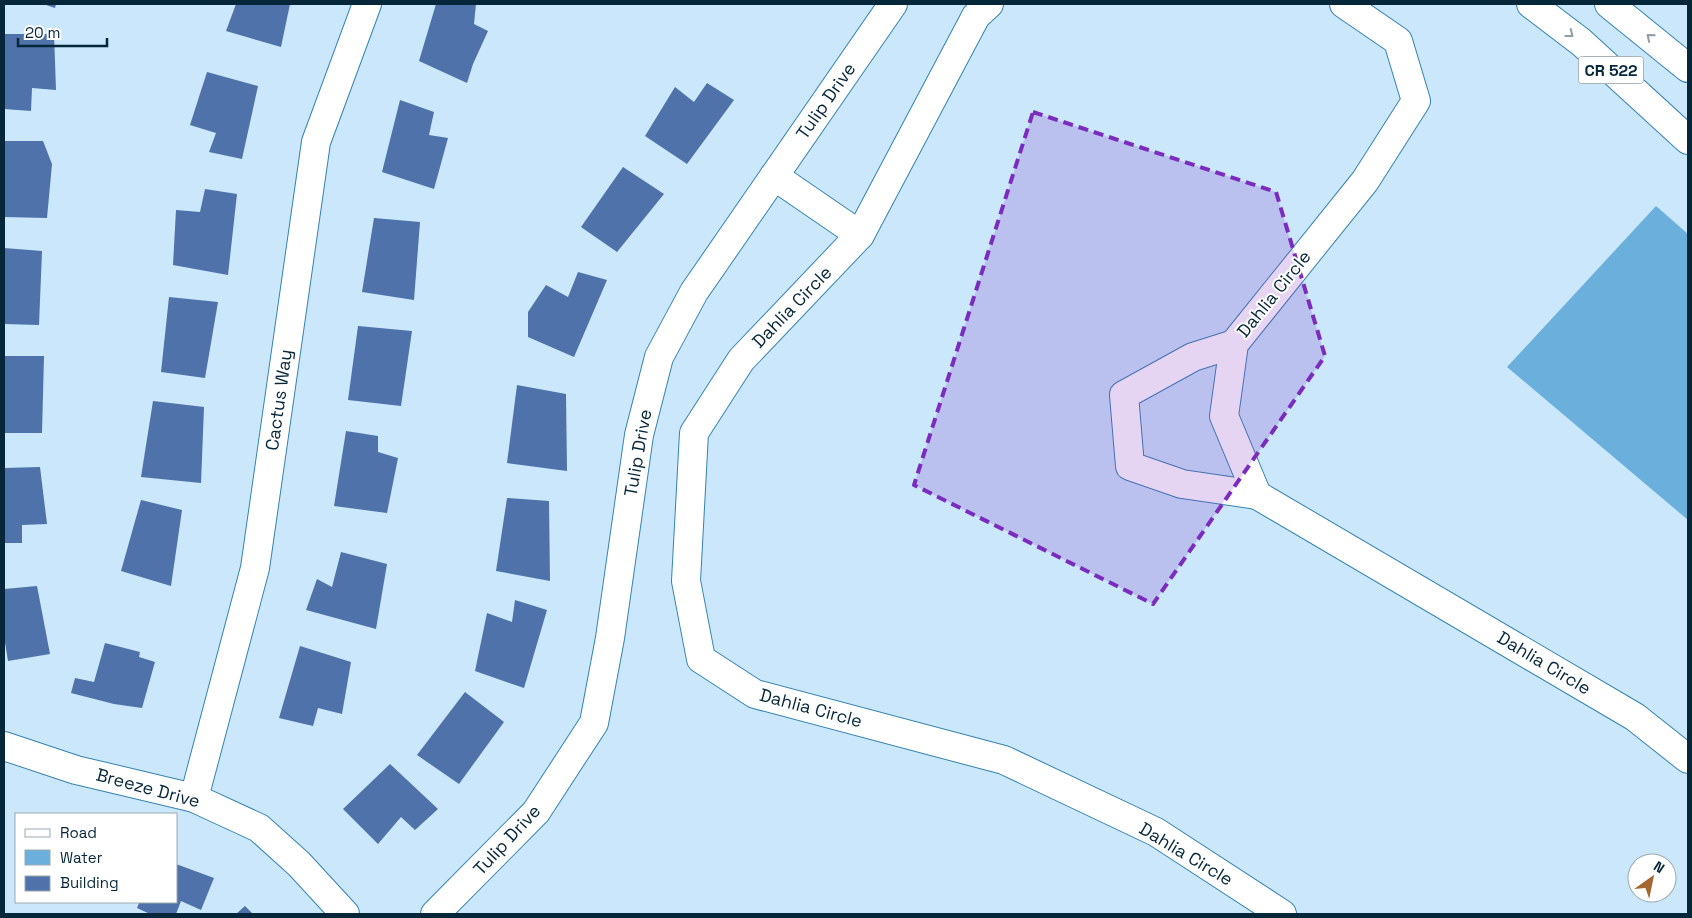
<svg xmlns="http://www.w3.org/2000/svg" width="1692" height="918" font-family="'Space Grotesk',sans-serif">
  <style>
    .water { fill: #6bb0dd }
    .building { fill: #4e72a9 }
    .lines { fill: none; stroke-linecap: round; stroke-linejoin: round }
    .minor-casing { stroke: #3683b1; stroke-width: 30 }
    .major-casing { stroke: #3683b1; stroke-width: 30 }
    .minor { stroke: #fff; stroke-width: 28 }
    .major { stroke: #fff; stroke-width: 28 }
    .oneway { stroke: #8f9ea6 }
    .marked { fill: #7b2cbf; fill-opacity: 0.2; stroke: #7b2cbf; stroke-width: 4; stroke-dasharray: 10 6; stroke-linejoin: round }
    .labels { text-anchor: middle; stroke-width: 4; stroke-linejoin: round; paint-order: stroke }
    .shield { fill: #fff; stroke: #516875; stroke-width: 1 }
    .shield-label { font-size: 16px; font-weight: bold; fill: #06273a }
    .street-label { font-size: 18px; fill: #06273a; stroke: #fff }
  </style>
  <rect width="100%" height="100%" fill="#cae7fb"/>
  <path class="water" d="M1656,206L1688,234V520L1507,367Z"/>
  <g class="building">
    <path d="M43,4H56L55,8Z"/>
    <path d="M236,4H290L281,47L226,31Z"/>
    <path d="M436,4H476L474,24L488,31L473,64L467,83L419,61Z"/>
    <path d="M4,34H54L56,90L32,88L31,111L4,109Z"/>
    <path d="M207,72L258,86L242,159L209,152L216,133L190,125Z"/>
    <path d="M707,83L734,100L687,164L645,136L675,87L694,102Z"/>
    <path d="M400,100L434,112L429,135L448,138L434,189L382,172Z"/>
    <path d="M4,141H43L52,164L47,218L4,217Z"/>
    <path d="M623,167L664,194L617,252L581,227Z"/>
    <path d="M205,189L237,194L228,275L173,265L176,210L200,212Z"/>
    <path d="M374,218L420,222L414,300L362,292Z"/>
    <path d="M4,248L42,251L39,325L4,324Z"/>
    <path d="M578,272L607,280L574,357L528,337V312L546,285L568,297Z"/>
    <path d="M169,297L218,302L205,378L161,372Z"/>
    <path d="M358,326L412,331L401,406L348,400Z"/>
    <path d="M4,356H44L42,433H4Z"/>
    <path d="M517,385L566,394L567,471L507,463Z"/>
    <path d="M153,401L204,407L201,483L141,477Z"/>
    <path d="M346,431L378,436V452L398,458L387,513L334,506Z"/>
    <path d="M40,467L47,524L22,525V543H4V468Z"/>
    <path d="M507,498L549,501L550,581L496,571Z"/>
    <path d="M141,500L182,510L171,586L121,571Z"/>
    <path d="M341,552L387,564L376,629L306,610L317,579L332,587Z"/>
    <path d="M37,586L50,654L8,661L4,636V589Z"/>
    <path d="M515,600L547,610L524,688L475,671L487,613L512,622Z"/>
    <path d="M105,643L140,652L139,657L155,662L142,708L114,704L71,693L75,678L94,682Z"/>
    <path d="M300,646L351,662L342,714L318,708L313,726L279,718Z"/>
    <path d="M465,692L504,722L459,784L417,755Z"/>
    <path d="M390,764L438,809L415,830L401,817L378,844L343,809Z"/>
    <path d="M176,864L214,878L201,910L181,901L176,914H150L137,908L139,903L136,902H176Z"/>
    <path d="M245,906L253,914H236Z"/>
  </g>
  <g class="lines">
    <g class="minor-casing">
      <g id="minor">
        <path d="M989,4L976,16L860,235L741,360L694,433L686,581L701,659L755,694L1004,760L1156,832L1282,914"/>
        <path d="M1344,4L1398,41L1416,101L1365,181L1234,344L1224,416L1257,495L1635,717L1688,759"/>
        <path d="M774,176L860,235"/>
        <path d="M1234,344L1193,357L1124,395L1130,466L1182,484L1257,495"/>
        <path d="M4,746L76,770L194,798L259,828L299,864L345,914"/>
        <path d="M194,798L255,568L316,142L367,4"/>
        <path d="M435,914L536,812L594,723L610,638L639,435L659,357L694,292L893,4"/>
      </g>
    </g>
    <g class="major-casing">
      <g id="major">
        <path d="M1531,4L1581,42L1688,140"/>
        <path d="M1609,4L1688,68"/>
      </g>
    </g>
    <use href="#minor" class="minor"/>
    <use href="#major" class="major"/>
  </g>
  <defs><path id="oneway-chevron" d="M-2-3.5L2.5 0L-2 3.5" fill="none" stroke-width="1.6" stroke-linecap="round" stroke-linejoin="round" transform="scale(1.25)"/></defs>
  <g class="oneway">
    <use href="#oneway-chevron" transform="translate(1570 34) rotate(38)"/>
    <use href="#oneway-chevron" transform="translate(1650 37) rotate(-141)"/>
  </g>
  <path class="marked" d="M1033,112L1276,192L1325,356L1153,604L914,485Z"/>
  <g class="labels">
    <rect class="shield" x="1578.5" y="56.5" width="65" height="27" rx="4"/>
    <g class="shield-label">
      <text x="1611" y="76">CR 522</text>
    </g>
    <g class="street-label">
      <text transform="translate(826 101) rotate(-55)" y="6">Tulip Drive</text>
      <text transform="translate(1274 294) rotate(-51)" y="6">Dahlia Circle</text>
      <text transform="translate(792 307) rotate(-46)" y="6">Dahlia Circle</text>
      <text transform="translate(279 400) rotate(-82)" y="6">Cactus Way</text>
      <text transform="translate(638 453) rotate(-80)" y="6">Tulip Drive</text>
      <text transform="translate(1544 663) rotate(31)" y="6">Dahlia Circle</text>
      <text transform="translate(811 708) rotate(15)" y="6">Dahlia Circle</text>
      <text transform="translate(148 788) rotate(15)" y="6">Breeze Drive</text>
      <text transform="translate(507 840) rotate(-47)" y="6">Tulip Drive</text>
      <text transform="translate(1186 854) rotate(31)" y="6">Dahlia Circle</text>
    </g>
  </g>
  <rect width="1692" height="918" fill="none" stroke="#06273a" stroke-width="10"/>
  <rect x="15" y="813" width="162" height="90" fill="#ffffff" stroke="#9ba9b0"/>
  <rect x="25" y="829" width="25" height="8" fill="#ffffff" stroke="#9ba9b0"/>
  <text x="60" y="838" font-size="15" fill="#06273a">Road</text>
  <rect x="25" y="850" width="25" height="15" fill="#6bb0dd" stroke="#9ba9b0"/>
  <text x="60" y="863" font-size="15" fill="#06273a">Water</text>
  <rect x="25" y="876" width="25" height="15" fill="#4e72a9" stroke="#9ba9b0"/>
  <text x="60" y="888" font-size="15" fill="#06273a">Building</text>
  <g transform="translate(1652 878) rotate(33)"><circle r="24" fill="#ffffff" stroke="#9ba9b0"/>
  <path d="M0-4L9 19L0 12L-9 19Z" fill="#a6662f"/>
  <text y="-8" font-size="14" font-weight="bold" text-anchor="middle" fill="#06273a">N</text>
  </g>
  <path d="M18 38v8h89v-8" fill="none" stroke="#06273a" stroke-width="2.5"/>
  <text x="25" y="38" font-size="15" fill="#06273a" stroke="#ffffff" stroke-width="4" paint-order="stroke">20 m</text>
</svg>
